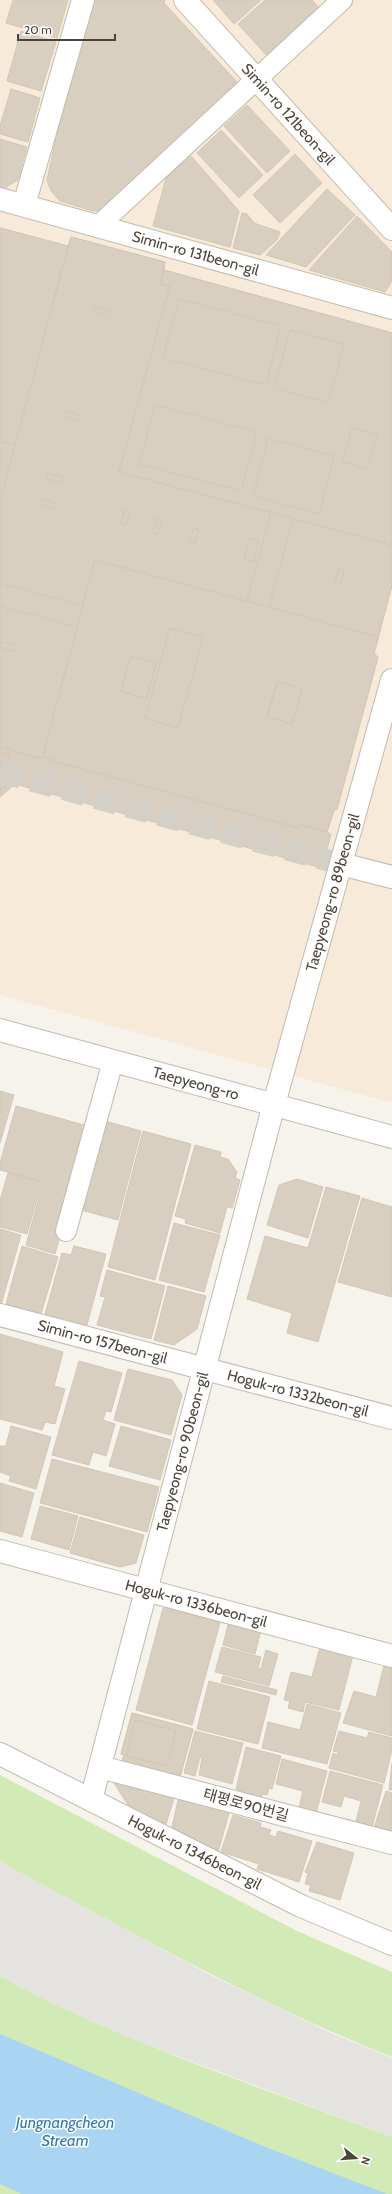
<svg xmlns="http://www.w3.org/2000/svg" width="392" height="2194" font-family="Cabin,'Noto Sans KR',sans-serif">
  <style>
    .commercial { fill: #f7ead8 }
    .green { fill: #d2eab5 }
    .parking { fill: #e5e3e0 }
    .water { fill: #a9d4f2 }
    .building { fill: #d8cfc1; stroke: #d3c7b4; fill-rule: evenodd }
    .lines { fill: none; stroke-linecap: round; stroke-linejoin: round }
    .street-tunnel { stroke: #d4d0c8; stroke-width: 22; stroke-dasharray: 22 11; stroke-linecap: butt }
    .lane-casing { stroke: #c2bbae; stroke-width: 22 }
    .street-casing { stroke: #c2bbae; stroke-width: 24 }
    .lane { stroke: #fff; stroke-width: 20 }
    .street { stroke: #fff; stroke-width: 22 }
    .labels { text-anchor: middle; stroke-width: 3; stroke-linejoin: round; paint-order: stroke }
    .street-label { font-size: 15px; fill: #4b4439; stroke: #fff }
    .water-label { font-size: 16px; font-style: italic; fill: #2e7ab2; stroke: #fff }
  </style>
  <rect width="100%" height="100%" fill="#f6f3ec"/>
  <path class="commercial" d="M0,0H392V1103L0,995Z"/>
  <g class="green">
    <path d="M0,1775L297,1931L392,1972V2057C256,2003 129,1931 0,1862Z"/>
    <path d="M0,1976C124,2043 260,2087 392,2137V2194H0Z"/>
  </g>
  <path class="parking" d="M0,1862L210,1975L329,2032L392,2058V2137L127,2037L45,2000L0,1976Z"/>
  <path class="water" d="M0,2034L268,2148L387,2194H22L0,2184Z"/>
  <g class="building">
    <path d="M13,0H68L57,38L6,23Z"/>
    <path d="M93,0H165L164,3L238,83L115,199L103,210L93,211L60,201L51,191L47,180L58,129Z"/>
    <path d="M213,0H261L234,24Z"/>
    <path d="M265,0H312L320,9L268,57L238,24Z"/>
    <path d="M21,31L56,42L41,91L7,81Z"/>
    <path d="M11,89L40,98L28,142L0,134V126Z"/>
    <path d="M247,105L290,151L267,173L224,126Z"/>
    <path d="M221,130L263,175L239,198L197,153Z"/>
    <path d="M0,139L27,147L18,180L0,191Z"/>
    <path d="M295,154L322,183L280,223L253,195Z"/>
    <path d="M191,156L239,211L230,247L153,226L166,178Z"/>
    <path d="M327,189L355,215L306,267L266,255Z"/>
    <path d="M242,213L247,214L254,223L280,232L277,240L260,255L233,248Z"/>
    <path d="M357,216L392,252V281L385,292L309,270Z"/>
    <path d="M0,228L68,246L71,237L165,262L164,270L392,333V545L293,518L119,472L392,545V585L374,654L378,657L337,809L334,810L327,832L301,825L299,828L56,762L43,756L42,759L0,747V606L77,627L83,606L0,583V441L15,445L0,441V436L11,439L62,250L0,233ZM179,299L281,326L266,385L163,358ZM290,330L344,344L328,403L274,388ZM155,405L257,432L241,491L139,464ZM352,428L377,435L367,469L342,462ZM268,438L334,456L319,514L253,496ZM95,560L269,607L378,637ZM99,564L376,639L325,828L46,752Z"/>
    <path d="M0,228L68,246L15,445L0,441Z"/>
    <path d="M71,237L165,262L160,284L170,286L119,472L392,545V585L378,637L95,560L42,759L0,747V501Z"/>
    <path d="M164,270L392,333V545L119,472L170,286L160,284Z"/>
    <path d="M179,299L281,326L266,385L163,358Z"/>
    <path d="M95,307L110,311L108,316L94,312Z"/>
    <path d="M290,330L344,344L328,403L274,388Z"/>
    <path d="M155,405L257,432L241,491L139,464Z"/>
    <path d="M65,411L80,415L78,421L64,416Z"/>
    <path d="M352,428L377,435L367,469L342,462Z"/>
    <path d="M268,438L334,456L319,514L253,496Z"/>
    <path d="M0,441L15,445L0,501Z"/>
    <path d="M48,473L63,477L61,483L46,478Z"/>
    <path d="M41,499L56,503L54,509L40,504Z"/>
    <path d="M125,509L130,511L126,525L121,524Z"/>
    <path d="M271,512L293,518L269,607L247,601Z"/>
    <path d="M157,518L162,519L158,534L153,533Z"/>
    <path d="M194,528L199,529L194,544L189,542Z"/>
    <path d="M249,538L259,541L253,562L244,559Z"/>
    <path d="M95,560L378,637L374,654L378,657L337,809L334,810L327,832L301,825L299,828L56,762L43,756Z"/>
    <path d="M339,568L344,570L340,584L335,583Z"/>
    <path d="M0,583L83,606L77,627L0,606Z"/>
    <path d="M170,628L203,637L178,728L145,718Z"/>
    <path d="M170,628L203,637L178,728L145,718Z"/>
    <path d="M2,642L16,646L15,652L0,647Z"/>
    <path d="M131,656L156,663L146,699L121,691Z"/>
    <path d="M131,656L156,663L146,699L121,691Z"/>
    <path d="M278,681L302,689L292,724L267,716Z"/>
    <path d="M278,681L302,689L292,724L267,716Z"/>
    <path d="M0,747L42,759L43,756L56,762L299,828L301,825L327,832L331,834L322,868L15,784L0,797Z"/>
    <path d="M0,752L8,754L15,778L0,790Z"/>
    <path d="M0,1091L14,1095L0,1143Z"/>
    <path d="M16,1106L91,1127L74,1190L0,1170V1163Z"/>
    <path d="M105,1121L141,1131L118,1220L81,1210Z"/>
    <path d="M143,1131L191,1144L155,1280L108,1267Z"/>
    <path d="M195,1145L221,1152L220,1157L228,1159L237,1172L235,1178L240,1180L232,1208L227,1207L220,1233L185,1223L186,1219L175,1216Z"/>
    <path d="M8,1173L42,1182L27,1234L0,1227V1200Z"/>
    <path d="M297,1179L323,1187L308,1238L267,1225L279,1185Z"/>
    <path d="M43,1183L73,1191L55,1254L26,1245Z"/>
    <path d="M326,1187L360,1196L318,1342L287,1333L292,1313L247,1299L265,1236L308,1248Z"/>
    <path d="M362,1198L392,1207V1297L338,1282Z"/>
    <path d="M174,1223L220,1235L204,1292L159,1280Z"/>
    <path d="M0,1229L21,1235L1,1305L0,1304Z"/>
    <path d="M22,1246L58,1257L41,1314L6,1304Z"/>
    <path d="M74,1246L106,1254L87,1325L45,1314L62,1253L71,1255Z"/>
    <path d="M107,1270L165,1286L151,1339L97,1325L105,1297L100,1296Z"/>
    <path d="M168,1286L206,1296L197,1329L174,1345L154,1340Z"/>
    <path d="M0,1334L63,1352L54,1386L65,1389L55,1424L45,1422L42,1430L0,1419Z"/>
    <path d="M79,1361L122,1373L111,1412L106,1411L103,1420L115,1424L106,1456L93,1452L89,1465L52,1455Z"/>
    <path d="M128,1369L172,1380L182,1395L171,1435L114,1420Z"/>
    <path d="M11,1426L51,1437L36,1489L9,1481L11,1476L0,1472V1446H6Z"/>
    <path d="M121,1426L171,1440L160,1480L109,1466Z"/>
    <path d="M52,1459L159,1487L147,1532L40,1503Z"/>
    <path d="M0,1483L34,1493L22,1537L0,1531Z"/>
    <path d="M40,1506L78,1516L69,1550L31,1539Z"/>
    <path d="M80,1517L144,1535L136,1563L120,1567L70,1553Z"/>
    <path d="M170,1606L221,1619L192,1725L136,1710L163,1608Z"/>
    <path d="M229,1621L261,1630L255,1654L223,1645Z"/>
    <path d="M321,1643L354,1651L339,1710L305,1702L303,1712L288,1708L290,1701L284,1700L291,1672L312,1677Z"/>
    <path d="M222,1647L261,1657L258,1668L261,1669L266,1650L278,1654L269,1686L215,1672Z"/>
    <path d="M385,1662L392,1663V1736L343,1723L354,1691L376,1697Z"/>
    <path d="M223,1676L277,1690L276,1695L221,1682Z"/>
    <path d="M209,1681L270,1697L258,1744L197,1729Z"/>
    <path d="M307,1704L341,1713L327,1764L262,1748L268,1722L300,1730Z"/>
    <path d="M132,1713L193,1729L180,1777L122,1761L124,1755L121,1754Z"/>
    <path d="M132,1713L193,1729L180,1777L122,1761L124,1755L121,1754Z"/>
    <path d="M135,1720L176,1731L167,1766L126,1756Z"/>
    <path d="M135,1720L176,1731L167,1766L126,1756Z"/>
    <path d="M195,1731L243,1743L232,1784L199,1775L202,1758L200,1757L195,1776L184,1773Z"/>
    <path d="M339,1731L367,1738L369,1732L392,1738V1750L384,1783L329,1768L333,1753L338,1755V1752L333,1751Z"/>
    <path d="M246,1747L281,1756L272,1789L269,1788L267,1795L262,1794L261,1798L238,1793L239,1790L236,1789Z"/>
    <path d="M282,1759L327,1771L315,1817L298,1812L303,1791L276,1784Z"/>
    <path d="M392,1763V1790H389Z"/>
    <path d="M330,1771L383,1785L371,1831L355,1826L361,1801L344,1796L341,1807L322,1802Z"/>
    <path d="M110,1777L175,1795L166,1824L130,1808Z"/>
    <path d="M386,1791L392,1793V1837L374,1828Z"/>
    <path d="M179,1796L230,1810L218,1852L172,1827Z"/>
    <path d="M233,1815L261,1823L260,1827L271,1830L269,1835L276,1837L278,1831L312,1841L299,1882L257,1869L259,1864L221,1852Z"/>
    <path d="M317,1842L354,1853L340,1900L309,1891L311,1885L305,1884L308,1873L305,1872Z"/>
  </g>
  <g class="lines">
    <path class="street-tunnel" d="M0,772L341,864"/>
    <g class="lane-casing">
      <g id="lane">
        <path d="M97,227L342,0"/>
        <path d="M66,1231L113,1061"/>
      </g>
    </g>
    <g class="street-casing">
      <g id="street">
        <path id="s1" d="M185,0L392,229"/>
        <path id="s2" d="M0,199L392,308"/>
        <path d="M24,205L83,0"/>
        <path d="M341,864L392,877"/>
        <path id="s3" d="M0,1030L392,1137"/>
        <path id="s4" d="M0,1315L392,1418"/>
        <path id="s5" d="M0,1551L392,1656"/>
        <path id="s6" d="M0,1754L301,1906L392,1944"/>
        <path d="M100,1767L392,1843"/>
        <path id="s7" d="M91,1800L274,1104L392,680"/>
      </g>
    </g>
    <use href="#lane" class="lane"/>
    <use href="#street" class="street"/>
  </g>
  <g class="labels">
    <g class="street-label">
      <text dy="5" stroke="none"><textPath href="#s1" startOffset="154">Simin-ro 121beon-gil</textPath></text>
      <text dy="5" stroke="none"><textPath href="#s2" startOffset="203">Simin-ro 131beon-gil</textPath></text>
      <text dy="5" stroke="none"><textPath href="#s7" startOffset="939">Taepyeong-ro 89beon-gil</textPath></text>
      <text dy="5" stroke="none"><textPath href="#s3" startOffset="203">Taepyeong-ro</textPath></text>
      <text dy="5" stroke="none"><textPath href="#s4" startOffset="106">Simin-ro 157beon-gil</textPath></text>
      <text dy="5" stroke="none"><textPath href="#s4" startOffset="308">Hoguk-ro 1332beon-gil</textPath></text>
      <text dy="5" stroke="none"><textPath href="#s7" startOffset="360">Taepyeong-ro 90beon-gil</textPath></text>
      <text dy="5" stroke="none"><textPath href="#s5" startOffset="203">Hoguk-ro 1336beon-gil</textPath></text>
      <text transform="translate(246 1805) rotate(15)" y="5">태평로90번길</text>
      <text dy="5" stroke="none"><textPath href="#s6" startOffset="218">Hoguk-ro 1346beon-gil</textPath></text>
    </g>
    <g class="water-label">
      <text x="65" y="2128">Jungnangcheon<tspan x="65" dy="18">Stream</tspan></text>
    </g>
  </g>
  <g transform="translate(356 2158) rotate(107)" stroke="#ffffff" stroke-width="3" paint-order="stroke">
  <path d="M0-3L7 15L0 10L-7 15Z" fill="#4b4439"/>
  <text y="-6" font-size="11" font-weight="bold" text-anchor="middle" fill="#4b4439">N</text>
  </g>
  <path d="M18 34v6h97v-6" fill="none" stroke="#4b4439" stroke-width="2"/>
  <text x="24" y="34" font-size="12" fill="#4b4439" stroke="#ffffff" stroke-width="3" paint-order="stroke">20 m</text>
</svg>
